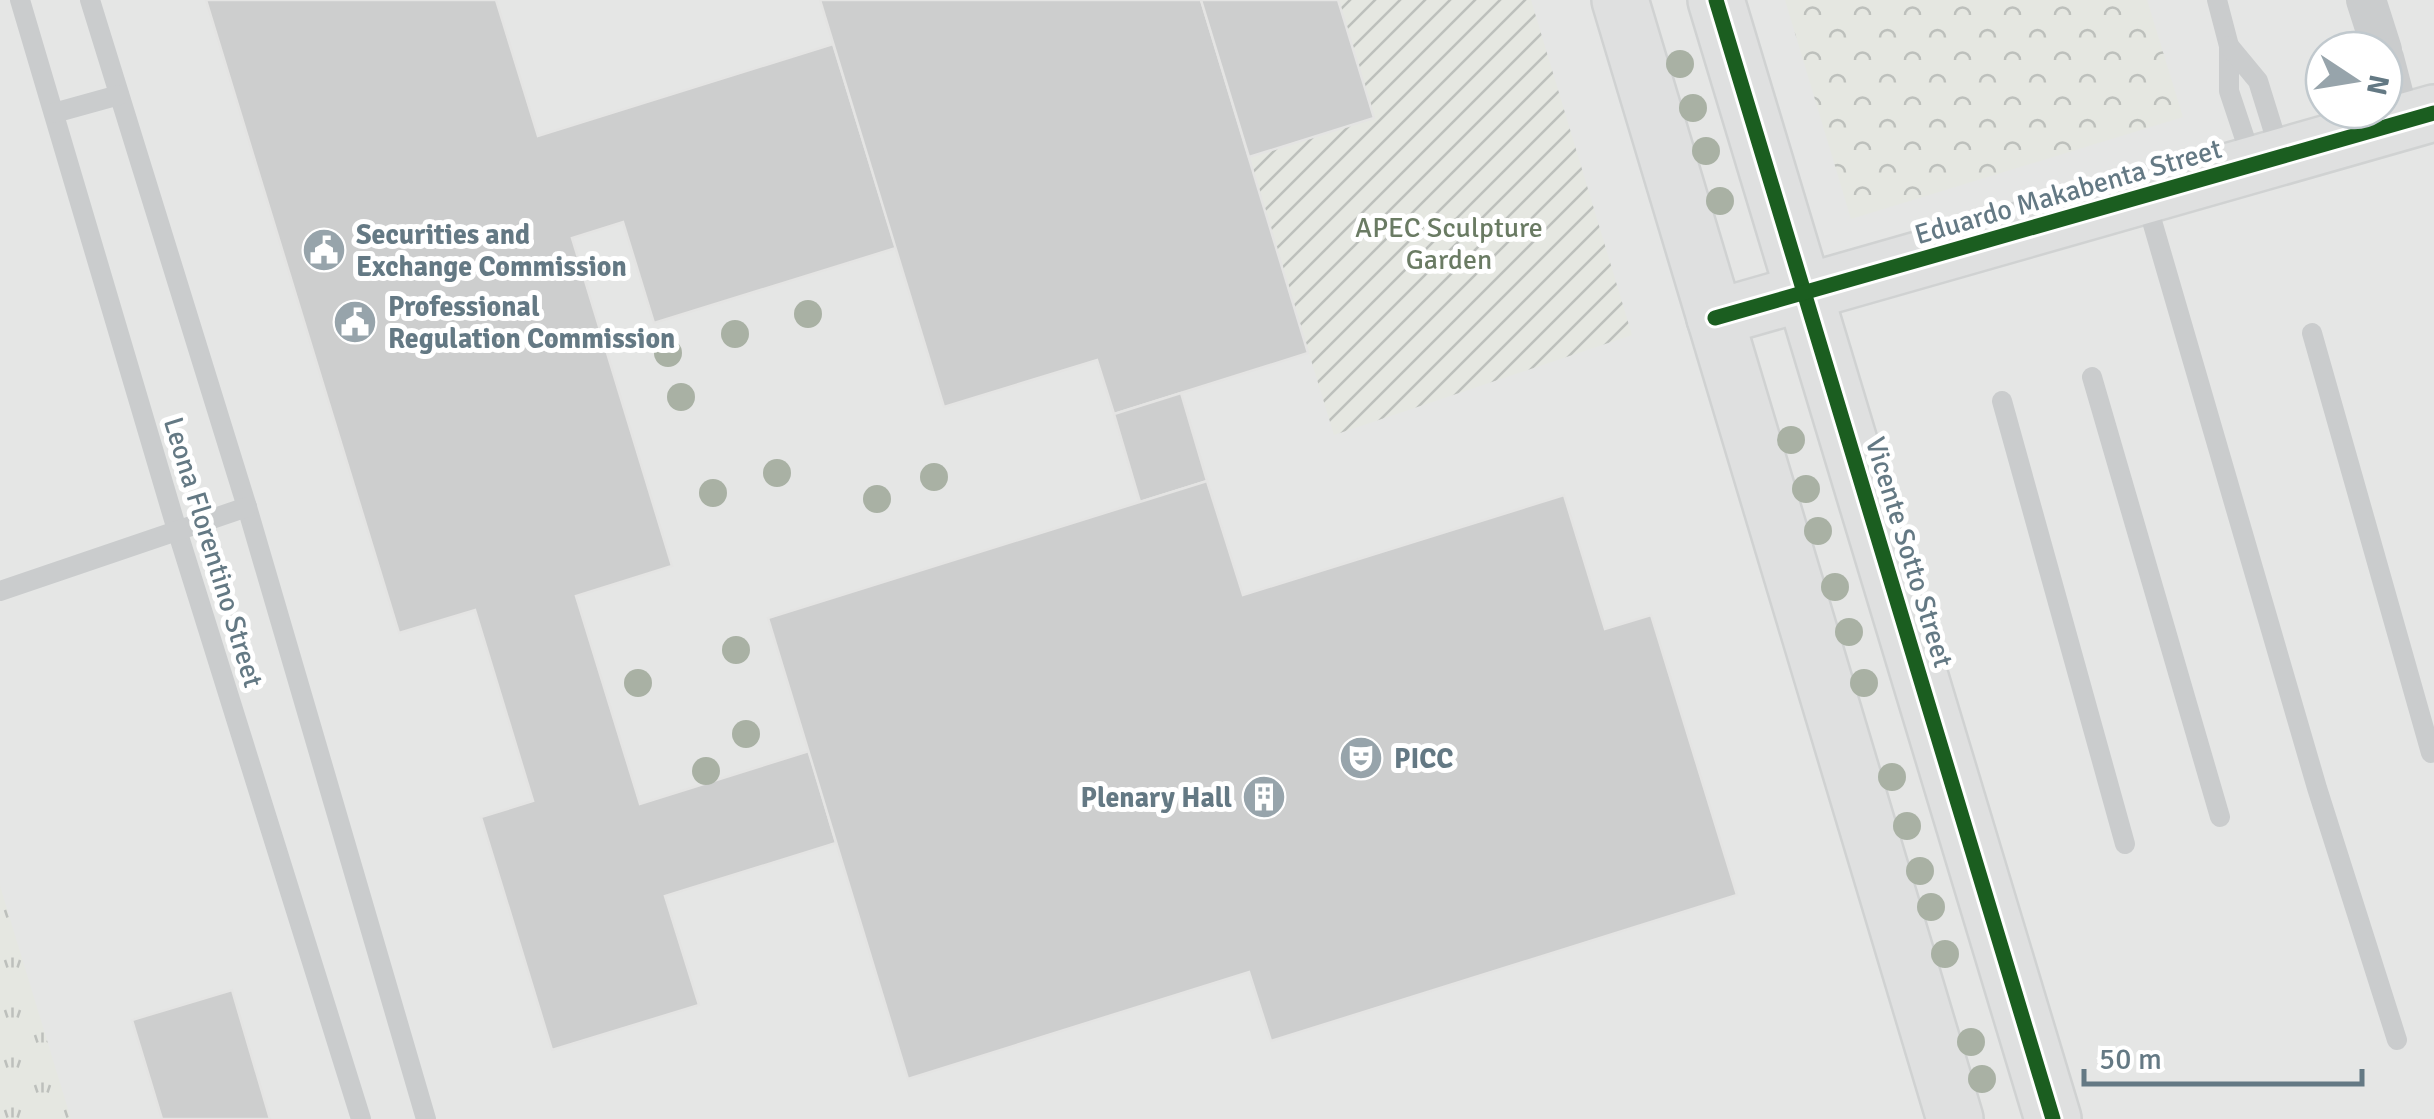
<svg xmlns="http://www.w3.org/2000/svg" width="2434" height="1119" font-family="Signika,sans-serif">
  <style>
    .built { fill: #e5e6e5; fill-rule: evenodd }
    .grass { fill: url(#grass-tufts) }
    .park { fill: url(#park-crowns) }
    .garden { fill: url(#garden-furrows) }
    .building { fill: #cdcece; stroke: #e4e4e3; stroke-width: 2.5 }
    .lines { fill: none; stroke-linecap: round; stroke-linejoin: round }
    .secondary-casing { stroke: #d0d2d2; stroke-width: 60 }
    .lane { stroke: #cacccd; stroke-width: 20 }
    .street { stroke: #cacccd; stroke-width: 40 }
    .secondary { stroke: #dfe0e0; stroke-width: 55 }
    .cycleway-casing { stroke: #fff; stroke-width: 21 }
    .cycleway { stroke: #1b5e20; stroke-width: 15 }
    .tree { fill: #a9b1a4 }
    .labels { text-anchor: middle; stroke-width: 10; stroke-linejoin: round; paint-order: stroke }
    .street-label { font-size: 28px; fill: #647984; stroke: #fff }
    .park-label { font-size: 28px; fill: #6a7b63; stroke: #fff }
    .poi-label { font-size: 28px; font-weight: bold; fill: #647984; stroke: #fff; text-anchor: start }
  </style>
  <defs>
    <pattern id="grass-tufts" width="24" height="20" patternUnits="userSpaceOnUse" patternTransform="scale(2.5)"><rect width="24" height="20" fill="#e5e7e1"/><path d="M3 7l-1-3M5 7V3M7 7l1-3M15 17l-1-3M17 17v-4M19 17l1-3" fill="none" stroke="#bdc0bc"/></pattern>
    <pattern id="park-crowns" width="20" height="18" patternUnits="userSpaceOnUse" patternTransform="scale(2.5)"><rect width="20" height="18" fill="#e5e7e1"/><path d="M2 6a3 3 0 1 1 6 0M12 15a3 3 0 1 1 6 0" fill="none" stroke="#bdc0bc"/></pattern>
    <pattern id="garden-furrows" width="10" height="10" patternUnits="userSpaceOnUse" patternTransform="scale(2.5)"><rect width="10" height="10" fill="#e5e7e1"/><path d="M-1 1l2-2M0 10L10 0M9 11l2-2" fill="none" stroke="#bdc0bc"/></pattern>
  </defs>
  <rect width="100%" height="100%" fill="#f5f4f3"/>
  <path class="built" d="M0,0H2434V1119H0ZM2324,50H2384V110H2324Z"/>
  <path class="grass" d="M0,886L71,1119H0Z"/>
  <path class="park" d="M1785,0H2147L2183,117L1851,219Z"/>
  <path class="garden" d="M1338,0H1531L1632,335L1334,435L1249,157L1374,118Z"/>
  <g class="building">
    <path d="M206,0H496L538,136L833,44L896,248L654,323L623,222L572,238L672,566L576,596L640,804L809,751L836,843L665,896L699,1005L552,1050L481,817L533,801L475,610L399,633Z"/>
    <path d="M820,0H1201L1308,353L1114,414L1097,360L944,407Z"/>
    <path d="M1201,0H1338L1374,118L1249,157Z"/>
    <path d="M1181,393L1207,481L1140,502L1114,414Z"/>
    <path d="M1207,481L1243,595L1564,495L1605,629L1651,615L1737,895L1271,1041L1249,972L908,1079L768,618Z"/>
    <path d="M232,990L270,1119H162L132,1020Z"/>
  </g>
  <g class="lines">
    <g class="secondary-casing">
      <g id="secondary">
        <path d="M1620,0L1955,1119"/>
        <path d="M1716,0L2053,1119"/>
        <path d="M1715,318L2434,113"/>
      </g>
    </g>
    <g class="lane">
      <path d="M20,0L177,530L361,1119"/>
      <path d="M90,0L247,507L426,1119"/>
      <path d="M2217,0L2229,46V91L2253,163"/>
      <path d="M2229,46L2258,81L2281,155"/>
      <path d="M54,113L119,95"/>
      <path d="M2145,197L2317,788L2397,1040"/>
      <path d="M2312,333L2431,753"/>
      <path d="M2092,377L2220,817"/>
      <path d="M2002,401L2125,844"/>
      <path d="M0,591L247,507"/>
    </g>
    <g class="street">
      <path d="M2366,0L2382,50"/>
      <path d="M2384,58L2401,123"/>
    </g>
    <use href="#secondary" class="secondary"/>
    <g class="cycleway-casing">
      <g id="cycleway">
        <path d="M1716,0L2053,1119"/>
        <path d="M1715,318L2434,113"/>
      </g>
    </g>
    <use href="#cycleway" class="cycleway"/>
  </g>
  <g class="tree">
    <circle cx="1680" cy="64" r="14"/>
    <circle cx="1693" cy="108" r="14"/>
    <circle cx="1706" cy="151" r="14"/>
    <circle cx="1720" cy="201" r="14"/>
    <circle cx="808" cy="314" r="14"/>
    <circle cx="735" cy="334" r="14"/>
    <circle cx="668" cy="353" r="14"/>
    <circle cx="681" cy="397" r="14"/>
    <circle cx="1791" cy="440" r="14"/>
    <circle cx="777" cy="473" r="14"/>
    <circle cx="934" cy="477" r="14"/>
    <circle cx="1806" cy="489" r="14"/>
    <circle cx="713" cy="493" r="14"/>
    <circle cx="877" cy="499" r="14"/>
    <circle cx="1818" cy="531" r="14"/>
    <circle cx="1835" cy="587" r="14"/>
    <circle cx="1849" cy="632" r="14"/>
    <circle cx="736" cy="650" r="14"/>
    <circle cx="638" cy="683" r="14"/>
    <circle cx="1864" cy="683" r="14"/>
    <circle cx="746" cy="734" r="14"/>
    <circle cx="706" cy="771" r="14"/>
    <circle cx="1892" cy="777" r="14"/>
    <circle cx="1907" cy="826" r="14"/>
    <circle cx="1920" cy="871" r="14"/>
    <circle cx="1931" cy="907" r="14"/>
    <circle cx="1945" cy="954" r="14"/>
    <circle cx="1971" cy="1042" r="14"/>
    <circle cx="1982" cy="1079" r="14"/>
  </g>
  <defs>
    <g id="civic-disc" transform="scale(2.25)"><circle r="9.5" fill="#97a4ab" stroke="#fff"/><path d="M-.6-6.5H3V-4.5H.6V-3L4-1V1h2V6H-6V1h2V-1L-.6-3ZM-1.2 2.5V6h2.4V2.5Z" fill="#fff"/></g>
    <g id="theatre-disc" transform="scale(2.25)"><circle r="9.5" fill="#97a4ab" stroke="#fff"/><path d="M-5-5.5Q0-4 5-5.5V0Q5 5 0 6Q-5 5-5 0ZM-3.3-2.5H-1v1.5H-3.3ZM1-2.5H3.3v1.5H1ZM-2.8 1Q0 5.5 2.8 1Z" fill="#fff"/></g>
    <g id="building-disc" transform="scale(2.25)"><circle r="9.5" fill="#97a4ab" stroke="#fff"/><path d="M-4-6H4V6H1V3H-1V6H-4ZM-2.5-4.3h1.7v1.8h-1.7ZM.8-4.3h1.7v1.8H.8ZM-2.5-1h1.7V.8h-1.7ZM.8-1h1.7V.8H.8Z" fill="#fff"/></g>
  </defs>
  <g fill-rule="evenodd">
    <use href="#civic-disc" x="324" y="250"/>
    <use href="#civic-disc" x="355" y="322"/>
    <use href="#theatre-disc" x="1361" y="758"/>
    <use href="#building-disc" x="1264" y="797"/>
  </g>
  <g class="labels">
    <g class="street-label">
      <text transform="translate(2068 191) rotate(-16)" y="10">Eduardo Makabenta Street</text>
      <text transform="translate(214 552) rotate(73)" y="10">Leona Florentino Street</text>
      <text transform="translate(1910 552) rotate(73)" y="10">Vicente Sotto Street</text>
    </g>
    <g class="park-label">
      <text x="1449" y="237">APEC Sculpture<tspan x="1449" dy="32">Garden</tspan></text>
    </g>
    <g class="poi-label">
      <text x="356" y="244">Securities and<tspan x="356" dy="32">Exchange Commission</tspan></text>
      <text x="388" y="316">Professional<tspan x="388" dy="32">Regulation Commission</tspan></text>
      <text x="1394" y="768">PICC</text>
      <text x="1232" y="807" text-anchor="end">Plenary Hall</text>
    </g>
  </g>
  <g transform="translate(2354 80) rotate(102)"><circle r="48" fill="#ffffff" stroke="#c1c9ce" stroke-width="2.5"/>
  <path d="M0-8L18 38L0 25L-18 38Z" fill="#97a4ab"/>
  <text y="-15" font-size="28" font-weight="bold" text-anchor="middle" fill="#647984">N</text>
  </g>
  <path d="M2084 1069v15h278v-15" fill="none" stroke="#647984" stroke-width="5"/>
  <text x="2099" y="1069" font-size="30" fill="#647984" stroke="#ffffff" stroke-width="8" paint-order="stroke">50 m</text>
</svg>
